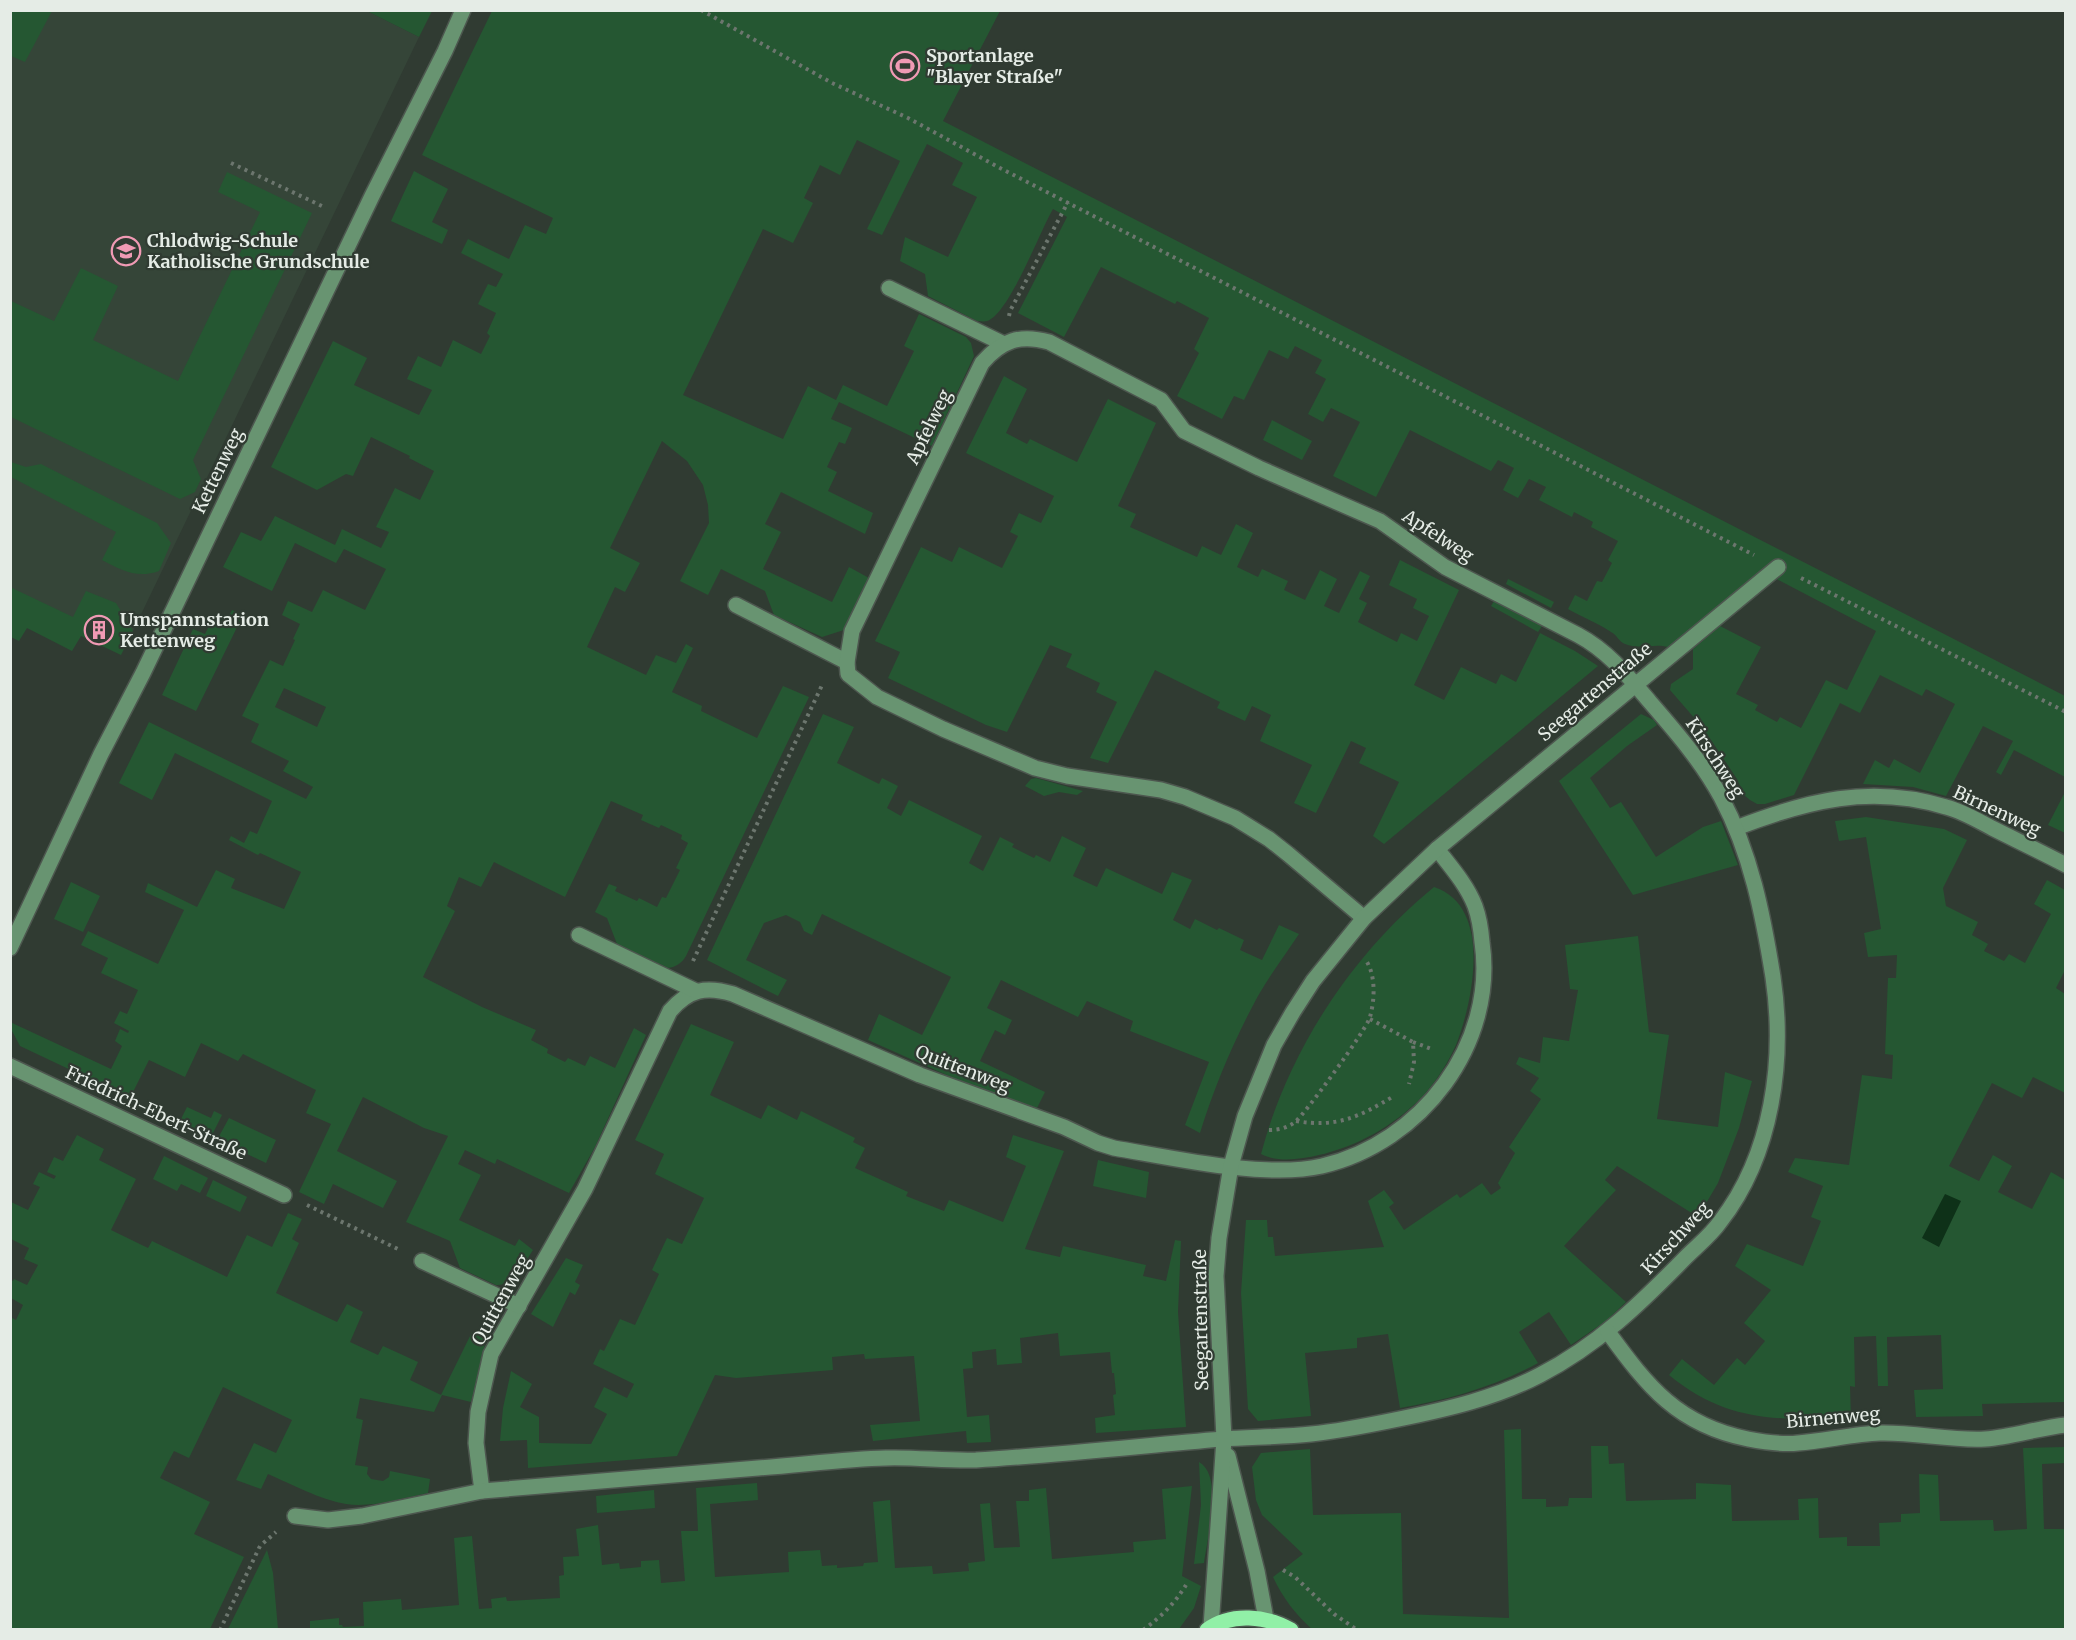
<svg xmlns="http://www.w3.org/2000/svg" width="2076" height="1640" font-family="Merriweather,serif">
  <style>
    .built { fill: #354538 }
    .green { fill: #255732; fill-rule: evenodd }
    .water { fill: #0e3118 }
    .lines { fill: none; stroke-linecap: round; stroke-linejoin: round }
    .minor-casing { stroke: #4d574f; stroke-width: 18 }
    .major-casing { stroke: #4d574f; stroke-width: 18 }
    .path { stroke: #6c766e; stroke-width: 4; stroke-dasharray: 3 4.5; stroke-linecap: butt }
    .minor { stroke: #689471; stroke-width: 15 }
    .major { stroke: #91f0a7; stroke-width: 15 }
    .labels { text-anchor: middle; stroke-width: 4.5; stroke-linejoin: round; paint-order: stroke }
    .poi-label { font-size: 18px; font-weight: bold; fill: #e5ece6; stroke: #303b32; text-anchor: start }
    .street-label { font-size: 18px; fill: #e5ece6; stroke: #303b32 }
  </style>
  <rect width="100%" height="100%" fill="#303b32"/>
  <path class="built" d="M10,11H367L419,37L133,631L93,612L81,636L11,602Z"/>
  <g class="green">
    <path d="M10,11H52L25,62L11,56Z"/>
    <path d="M367,11H432L419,37Z"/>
    <path d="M492,11H1000L943,121L2065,696V777L2014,750L2001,775L1996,772L2013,741L1983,726L1946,796L1913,787L1863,784L1875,760L1889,768L1894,759L1920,773L1955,704L1926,689L1922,696L1880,675L1860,713L1840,703L1794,795L1765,804H1757L1750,800L1744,795L1737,779L1703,728L1670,690L1671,684L1693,669V649L1720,626L1761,647L1736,694L1758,705L1755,710L1777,722L1780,717L1801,728L1826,680L1847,690L1876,631L1761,571L1668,647C1654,643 1640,650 1625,644C1619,642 1617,635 1611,632C1598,623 1582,617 1568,609L1575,595L1587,601L1597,581L1602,582L1612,563L1608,560L1618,541L1591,527L1593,522L1574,512L1572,517L1539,500L1546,487L1529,479L1518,498L1503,490L1514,468L1498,460L1491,471L1410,430L1376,497L1333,476L1360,422L1331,408L1323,422L1308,414L1326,379L1315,373L1322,360L1295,346L1288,359L1269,350L1244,400L1234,396L1222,419L1177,396L1199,353L1194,349L1209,318L1177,301L1175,304L1101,267L1064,337L1018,313L1067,217L1053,209C1040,231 1009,314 987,321C984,322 980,321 977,321L928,296L925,274L900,261L905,237L948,257L977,197L952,185L963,163L927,144L882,235L867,229L900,161L857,140L840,175L820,165L804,198L813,203L793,243L763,229L683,395L783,439L808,386L836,400L843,385L887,406L914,351L904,346L919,314L966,337L971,343L974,356L932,446L839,402L831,419L852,428L845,444L839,442L827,467L837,472L828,491L873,513L865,534L781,492L765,524L781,532L763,569L832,602L849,567L869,578L844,630L822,637L774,615L765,591L721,569L708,595L680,581L709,523L708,505L703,485L687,461L662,441L610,548L640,563L625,592L615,587L587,647L646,675L656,655L676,663L686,644L693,648L672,692L702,706L701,711L757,738L783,686L809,697L686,956C682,963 676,967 668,968L617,944L607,918L595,912L609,884L617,887L615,891L637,901L639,898L657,907L662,897L666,898L680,870L676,868L688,843L681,839L682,835L661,825L659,828L641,820L643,815L611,801L565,897L494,862L481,887L459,877L447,906L455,911L423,977L482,1007L536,1030L531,1040L548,1049L547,1053L565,1062L568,1058L585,1066L590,1056L615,1068L634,1028L646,1035L595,1147L569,1193L497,1159L495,1164L465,1150L458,1164L481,1175L459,1220L515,1246L519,1239L533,1250C524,1263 515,1286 496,1285L460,1268L450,1241L406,1222L448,1136L424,1128L363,1097L337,1151L397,1181L383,1208L333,1184L324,1204L299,1192L331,1124L306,1113L316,1090L243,1054L238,1061L201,1043L185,1077L149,1060L130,1098L20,1046L11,1029L10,1022L111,1069L122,1046L115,1041L120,1029L128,1033L129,1031L114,1023L120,1011L127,1014L138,990L101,973L108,958L81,945L88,931L158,964L184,910L145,892L148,883L197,907L216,870L235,879L231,888L284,909L301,872L260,853L258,855L229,840L231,836L244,843L250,831L257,834L272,801L175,753L152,800L119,783L149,722L306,799L313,787L283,771L289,761L251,742L259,724L242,716L270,660L283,666L295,640L293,639L300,624L282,615L288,601L312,612L323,590L365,610L386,569L344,549L336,563L295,543L272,591L223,567L241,532L261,541L275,516L335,545L342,529L381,548L389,532L376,527L395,488L420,500L434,471L409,458L410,456L371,437L353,476L346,474L317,490L271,467L333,341L367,358L354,385L419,415L432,390L407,379L418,356L441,367L453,340L481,354L490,336L487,333L496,313L478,304L488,284L496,287L503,274L461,253L468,239L509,259L525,225L546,234L553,218L422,155ZM284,688L326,707L317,727L275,707Z"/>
    <path d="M414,171L448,189L432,222L448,230L442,244L391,221Z"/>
    <path d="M227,172L312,213L193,460L201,479L195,492L180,499L11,417V301L54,321L81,268L118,286L93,340L178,381L260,212L218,192Z"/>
    <path d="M1004,376L1027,389L1006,433L1027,444L1030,439L1077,462L1108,399L1156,423L1118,506L1136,514L1130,527L1197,557L1202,546L1221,555L1236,524L1253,533L1237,567L1258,577L1262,569L1288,581L1284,590L1305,600L1320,570L1337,579L1324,606L1339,613L1360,571L1370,576L1359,599L1367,603L1358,622L1397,642L1401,633L1417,641L1429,616L1413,608L1417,599L1389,585L1400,560L1459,590L1414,685L1444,700L1461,667L1496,684L1501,674L1516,682L1540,633L1575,651L1598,666L1384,844L1373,836L1399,782L1359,763L1366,748L1351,741L1316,813L1294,803L1312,765L1260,741L1271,715L1252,706L1245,721L1217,708L1220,702L1155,670L1108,763L1090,758L1117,702L1096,692L1100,683L1066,667L1072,654L1050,645L1007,732L986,725L888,678L900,652L875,641L921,547L952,562L959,547L1002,568L1018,536L1010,532L1019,513L1041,523L1054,496L966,453Z"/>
    <path d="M1272,420L1312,441L1302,460L1263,440Z"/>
    <path d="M11,462L26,467L41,464L157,523L171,543L159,571C137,579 121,570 102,560L116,532L11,477Z"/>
    <path d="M1508,579L1554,602L1551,608L1506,584Z"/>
    <path d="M10,587L73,617L86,591L116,603L133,631L121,655L81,636L72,651L27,628L19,641L11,637Z"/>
    <path d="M1494,601L1542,626L1538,632L1491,606Z"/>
    <path d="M232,610L243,615L196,711L162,695L193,629L205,634L214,616L226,622Z"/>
    <path d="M823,714L854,727L837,763L879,784L882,778L898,786L887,808L901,816L909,800L982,836L969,863L983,871L1000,837L1014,844L1012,847L1034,858L1036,855L1050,862L1062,836L1086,848L1073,876L1097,887L1106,868L1162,894L1172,872L1192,880L1173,920L1190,929L1195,919L1217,930L1219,928L1244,940L1240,950L1262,960L1279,925L1299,934C1285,955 1270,975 1258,996C1234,1040 1215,1085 1200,1133L1185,1125L1209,1062L1130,1031L1133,1021L1087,1001L1078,1017L1001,980L987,1008L1012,1020L1005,1035L995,1030L980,1061L1045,1092L1037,1108L969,1085L868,1040L879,1014L922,1035L951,977L822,914L812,935L804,931L800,922L786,915L764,923L746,960L787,980L778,996L707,960Z"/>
    <path d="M1641,714L1654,720L1657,725L1627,746L1590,778L1610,808L1621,802L1656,857L1703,827L1721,821L1738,865L1633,895L1559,781Z"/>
    <path d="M1036,778L1083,791L1077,795L1059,792L1044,796L1025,786L1031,779Z"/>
    <path d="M2065,792V833L2048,825Z"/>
    <path d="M1866,817L1944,829L1967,840L1943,888L1946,906L1978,922L1972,935L1988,944L1984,951L2004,961L2009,954L2025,963L2051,914L2034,904L2047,880L2065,890V970L2056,988L2065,994V1093L2033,1077L2022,1098L1992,1083L1949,1166L1979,1181L1993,1155L2012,1166L1998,1192L2032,1209L2051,1172L2065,1180V1402L1982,1404L1983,1416L1916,1417L1914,1390L1943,1389L1941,1335L1887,1337L1888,1386H1878L1876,1336L1854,1337L1855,1387L1850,1386L1851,1419C1778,1419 1729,1424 1669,1375L1682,1359L1714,1385L1737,1358L1745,1365L1765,1341L1744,1323L1771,1290L1735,1266L1747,1244L1803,1266L1821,1221L1811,1217L1823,1186L1788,1172L1795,1158L1849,1165L1862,1075L1892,1079L1893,1055L1885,1054L1888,978H1896L1897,955L1868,957L1864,933L1881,929L1866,837L1839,841L1835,821Z"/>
    <path d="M71,882L100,896L83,932L54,919Z"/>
    <path d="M1434,887C1493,906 1473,1002 1456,1045C1448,1063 1435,1083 1421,1098C1393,1126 1358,1146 1319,1155C1301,1159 1279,1163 1261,1154C1288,1051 1352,954 1434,887Z"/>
    <path d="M1638,936L1649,1032L1669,1035L1657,1119L1718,1127L1725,1072L1752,1081L1739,1128L1718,1183L1698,1217L1617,1166L1605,1180L1616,1190L1564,1246L1626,1302L1606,1321L1571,1345L1549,1312L1519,1332L1538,1363C1496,1386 1448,1400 1400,1408L1388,1334L1357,1338V1348L1305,1353L1311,1416L1258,1421L1248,1409L1241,1293L1246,1220H1267L1268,1237H1273L1275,1256L1384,1247L1368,1201L1384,1190L1394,1203L1389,1207L1404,1230L1457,1194L1460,1198L1482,1183L1491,1195L1501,1188L1498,1183L1515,1153L1509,1147L1541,1099L1530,1091L1539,1078L1516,1064L1519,1057L1540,1063L1543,1037L1569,1041L1578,990L1570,989L1565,945Z"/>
    <path d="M691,1024L734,1042L710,1095L761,1119L768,1105L797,1120L801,1111L855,1138L853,1142L865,1148L855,1168L908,1192L906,1196L944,1211L949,1200L1003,1222L1026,1166L1006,1157L1013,1135L1064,1151L1025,1249L1060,1257L1063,1246L1146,1265L1143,1276L1166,1281L1175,1240L1181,1241L1178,1312L1186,1427L1096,1433L1095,1418L1115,1415L1113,1395L1116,1394L1114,1373H1112L1110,1352L1060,1356L1058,1333L1020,1338L1022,1363L997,1365L996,1349L972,1352L973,1368L963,1369L967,1417L989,1415L991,1442L967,1443L966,1431L873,1441L870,1425L920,1421L914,1356L865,1359L864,1354L832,1357L833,1370L736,1378L715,1375L677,1456L528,1468L527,1440L500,1441L503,1408L511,1371L532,1384L520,1407L539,1417V1443L591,1444L607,1414L594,1407L604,1387L627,1398L634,1384L593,1364L600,1349L604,1351L620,1319L635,1325L659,1274L652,1270L667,1238L682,1244L704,1198L655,1174L664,1154L635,1140Z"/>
    <path d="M187,1107L211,1118L214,1111L222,1115L211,1137L179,1123Z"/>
    <path d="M229,1118L276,1140L266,1163L217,1140Z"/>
    <path d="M77,1135L104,1149L99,1160L136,1179L111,1230L148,1248L152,1241L227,1277L247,1235L272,1247L288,1213L302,1219L292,1239L299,1243L276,1293L337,1322L347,1304L363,1312L350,1342L378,1355L383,1346L418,1362L410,1380L441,1395L472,1332L486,1340L471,1402L442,1395L434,1412L360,1398L356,1418L363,1420L355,1465L368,1467L367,1474L371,1479L383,1481L389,1477L390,1471L430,1479L428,1493C402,1498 372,1508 346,1504C321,1500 291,1484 268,1474L261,1489L236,1480L254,1443L276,1453L292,1420L223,1387L189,1458L174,1451L160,1478L210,1502L194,1534L244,1557L210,1629H11L10,1317L16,1320L23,1305L11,1298V1280L13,1281L14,1279L27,1285L38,1265L24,1259L29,1248L11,1239V1202L28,1210L40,1187L33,1184L39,1172L54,1179L56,1176L47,1172L54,1157L63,1161Z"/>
    <path d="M164,1156L208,1178L200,1193L181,1184L177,1191L153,1179Z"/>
    <path d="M1098,1160L1149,1172L1146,1198L1093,1186Z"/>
    <path d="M213,1180L247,1197L240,1212L206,1196Z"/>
    <path d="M566,1258L583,1265L575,1282L580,1285L575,1295L570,1292L553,1327L531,1314Z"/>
    <path d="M1521,1429L1522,1499H1546V1507L1568,1506L1569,1498H1592L1591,1446H1608L1609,1464L1624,1463L1626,1501L1696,1499V1483L1731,1485L1732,1521L1799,1520L1798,1499L1818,1498L1819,1538L1847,1537V1546H1880L1879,1523L1901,1522V1514L1920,1513L1919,1474L1938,1475L1940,1521L1993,1520L1994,1531L2027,1529L2023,1448L2065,1447V1463L2042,1464L2044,1529H2065V1629L1313,1630C1295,1614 1283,1598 1273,1577L1303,1554L1262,1515L1256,1500L1252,1467L1261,1453L1310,1449L1313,1515L1401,1513L1403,1614L1509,1618L1504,1430Z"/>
    <path d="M1199,1462C1224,1476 1207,1539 1204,1563L1194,1564L1201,1505Z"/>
    <path d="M757,1483L758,1500L710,1504L715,1577L789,1572L788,1552L820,1550L822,1566L837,1565V1568L863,1566L864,1563L878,1562L873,1502L890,1500L895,1568L932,1566L933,1574L969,1571L968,1563L985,1561L980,1504L990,1503L994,1548L1020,1547L1016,1501H1029V1490L1046,1488L1052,1559L1134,1552L1133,1542L1166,1539L1162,1489L1192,1486L1182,1576L1201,1586L1194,1608L1179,1629H289L310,1628V1621L339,1618V1625H342L343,1627L364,1626L363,1602L401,1599L402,1610L459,1605L454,1538L472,1536L479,1609L492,1608L491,1599L506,1597L507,1601L560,1598L559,1576L564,1575L563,1557L579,1556L576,1529L598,1525L602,1565L619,1563L620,1569L641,1567V1561L659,1560L661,1583L685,1581L681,1531H698L696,1488Z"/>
    <path d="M654,1490L655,1508L597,1513L596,1496Z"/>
    <path d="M267,1550L273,1573L278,1629H228Z"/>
  </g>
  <path class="water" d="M1945,1194L1961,1201L1939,1247L1922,1238Z"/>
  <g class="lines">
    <g class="minor-casing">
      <g id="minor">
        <path d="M889,288L1004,344"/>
        <path d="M736,605L847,662"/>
        <path d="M1736,828C1806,801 1870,784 1946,807C1962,811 1977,820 1992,828C2016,840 2041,852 2066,865"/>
        <path d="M1364,918L1288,854L1269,839L1235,818L1185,797L1161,790L1067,776L1035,768L943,729L877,697L848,674L847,662L852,631L982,363C1002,340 1020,334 1049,342L1161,400L1184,431L1259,468L1380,521L1445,567L1578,635C1608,651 1628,676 1650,702C1676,732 1702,762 1721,797C1751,853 1763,915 1773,977C1785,1059 1773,1154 1720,1222C1711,1235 1697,1246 1686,1257C1641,1303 1598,1345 1540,1375C1496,1398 1448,1409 1399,1419C1370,1425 1341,1431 1311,1434C1282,1437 1252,1437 1222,1439C1140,1446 1058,1455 976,1460C946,1461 916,1457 886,1458C844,1459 801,1465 758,1468C666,1475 574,1483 482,1491L476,1443L478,1412L491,1354L585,1189L670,1011C689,989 706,986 733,994L920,1075L1064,1127L1098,1143L1114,1148C1173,1158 1265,1179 1322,1166C1421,1143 1497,1044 1482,942C1481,930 1479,917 1475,906C1467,885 1451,867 1437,849"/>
        <path d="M579,935L696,991"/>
        <path d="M10,948L101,754L143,673L372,196L445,51L463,10"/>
        <path d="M10,1066L284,1195"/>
        <path d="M422,1261L519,1306"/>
        <path d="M1608,1332C1648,1387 1678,1425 1748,1439C1764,1442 1782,1445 1798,1443C1825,1441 1853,1434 1880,1433C1914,1432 1952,1441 1985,1439C2012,1437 2038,1428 2066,1425"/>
        <path d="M1228,1456L1257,1571L1266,1619"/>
        <path d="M295,1516L328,1520L362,1516L482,1491"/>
        <path d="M1211,1627L1224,1439L1216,1276L1219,1238L1231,1166L1245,1116L1274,1045L1293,1012L1313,981L1364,918L1437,849L1778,567"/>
      </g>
    </g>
    <g class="major-casing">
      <path id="major" d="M1207,1630C1231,1612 1267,1616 1291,1630"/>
    </g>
    <g class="path">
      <path d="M701,10L832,83L908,118L1000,168L1754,555"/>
      <path d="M231,163L324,207"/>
      <path d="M1009,316L1010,311L1068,202"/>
      <path d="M1801,578L2066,712"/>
      <path d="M693,961L823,683"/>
      <path d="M1370,1019L1413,1042L1414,1062L1409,1084"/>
      <path d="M1413,1042L1434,1050"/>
      <path d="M1296,1121C1337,1128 1359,1117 1394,1096"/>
      <path d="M1269,1130C1279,1130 1287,1128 1295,1122C1305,1114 1367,1029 1370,1017C1375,999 1376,974 1365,959"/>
      <path d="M307,1205L400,1250"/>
      <path d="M1283,1570L1295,1577L1334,1614L1357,1630"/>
      <path d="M220,1630L260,1546L276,1532"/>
      <path d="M1143,1630C1162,1616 1174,1604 1186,1585"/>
    </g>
    <use href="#minor" class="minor"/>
    <use href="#major" class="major"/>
  </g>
  <defs>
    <g id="stadium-ring" transform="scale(1.5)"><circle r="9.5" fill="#303b32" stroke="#f09ab4" stroke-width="1.5"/><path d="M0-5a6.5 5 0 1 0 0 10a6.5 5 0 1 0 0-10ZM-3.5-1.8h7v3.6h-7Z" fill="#f09ab4"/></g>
    <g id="school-ring" transform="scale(1.5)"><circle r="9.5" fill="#303b32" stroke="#f09ab4" stroke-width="1.5"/><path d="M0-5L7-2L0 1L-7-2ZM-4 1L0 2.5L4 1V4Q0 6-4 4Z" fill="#f09ab4"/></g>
    <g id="building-ring" transform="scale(1.5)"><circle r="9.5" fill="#303b32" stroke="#f09ab4" stroke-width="1.5"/><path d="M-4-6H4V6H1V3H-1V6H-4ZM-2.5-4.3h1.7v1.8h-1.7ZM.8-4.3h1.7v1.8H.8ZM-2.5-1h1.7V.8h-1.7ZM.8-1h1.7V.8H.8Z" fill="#f09ab4"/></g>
  </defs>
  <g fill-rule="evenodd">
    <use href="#stadium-ring" x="905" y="66"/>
    <use href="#school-ring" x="126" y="251"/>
    <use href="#building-ring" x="99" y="630"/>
  </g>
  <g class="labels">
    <g class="poi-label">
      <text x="926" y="62">Sportanlage<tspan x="926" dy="21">"Blayer Straße"</tspan></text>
      <text x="147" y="247">Chlodwig-Schule<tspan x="147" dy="21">Katholische Grundschule</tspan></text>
      <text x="120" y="626">Umspannstation<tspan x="120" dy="21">Kettenweg</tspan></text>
    </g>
    <g class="street-label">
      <text transform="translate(929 427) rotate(-64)" y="6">Apfelweg</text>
      <text transform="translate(218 471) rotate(-64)" y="6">Kettenweg</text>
      <text transform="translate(1438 536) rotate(33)" y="6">Apfelweg</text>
      <text transform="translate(1595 692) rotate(-40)" y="6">Seegartenstraße</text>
      <text transform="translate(1715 758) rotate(57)" y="6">Kirschweg</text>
      <text transform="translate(1997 811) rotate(25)" y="6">Birnenweg</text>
      <text transform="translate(963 1069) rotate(21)" y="6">Quittenweg</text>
      <text transform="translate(156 1113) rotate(25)" y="6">Friedrich-Ebert-Straße</text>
      <text transform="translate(1676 1238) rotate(-47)" y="6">Kirschweg</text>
      <text transform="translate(501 1300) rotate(-61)" y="6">Quittenweg</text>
      <text transform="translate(1201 1320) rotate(-91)" y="6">Seegartenstraße</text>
      <text transform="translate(1833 1418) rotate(-5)" y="6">Birnenweg</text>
    </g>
  </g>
  <rect width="2076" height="1640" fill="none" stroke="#e5ece6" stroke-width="24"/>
</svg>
